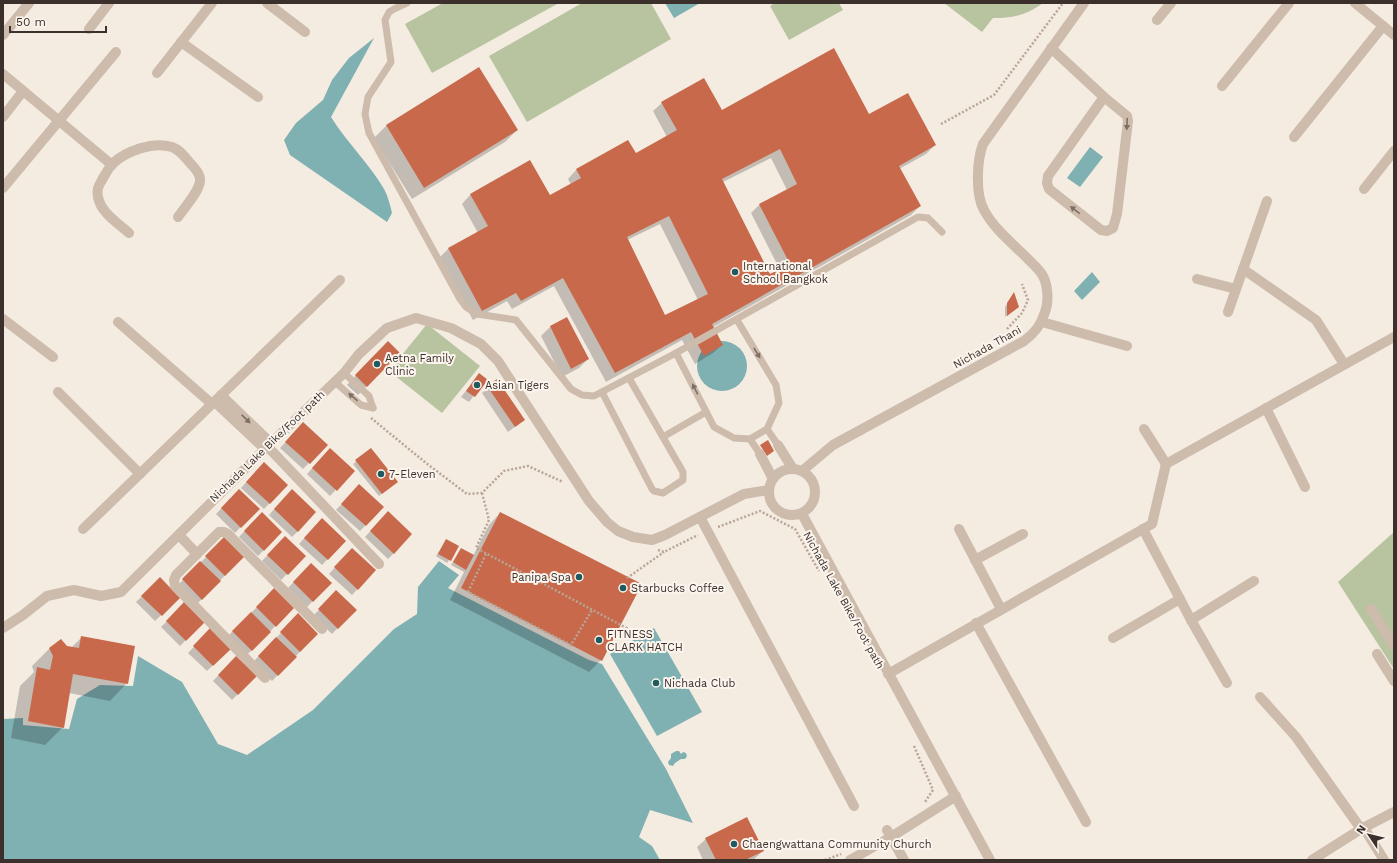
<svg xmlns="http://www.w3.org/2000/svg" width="1397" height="863" font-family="'Work Sans',sans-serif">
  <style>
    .green { fill: #b8c4a0 }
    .water { fill: #7fb0b2 }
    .shadow { fill: #0003; fill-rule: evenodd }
    .building { fill: #c8694b; fill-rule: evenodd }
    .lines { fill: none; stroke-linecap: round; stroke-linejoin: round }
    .path { stroke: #b9a596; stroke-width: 2.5; stroke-dasharray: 2 2; stroke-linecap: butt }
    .lane { stroke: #cdbbac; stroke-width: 7 }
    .street { stroke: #cdbbac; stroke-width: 10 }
    .oneway { fill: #7d6f65 }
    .poi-dot { fill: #1f5a5e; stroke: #fbf5ee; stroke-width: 1.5 }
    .labels { text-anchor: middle; stroke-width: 4; stroke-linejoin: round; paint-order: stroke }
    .poi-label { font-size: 11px; fill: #3b302b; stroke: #fbf5ee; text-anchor: start }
    .street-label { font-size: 11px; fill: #3b302b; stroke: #fbf5ee }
  </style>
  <rect width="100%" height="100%" fill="#f4ebe1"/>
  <g class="green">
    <path d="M443,3H559L432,73L405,24Z"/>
    <path d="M582,3H651L671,39L527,122L489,56Z"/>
    <path d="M775,3H839L843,10L789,40L770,6Z"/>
    <path d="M944,3H1043C1027,15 1013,18 993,18L982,32Z"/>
    <path d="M427,324L480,366L442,413L389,371Z"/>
    <path d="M1394,532V669L1338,582Z"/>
  </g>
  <g class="water">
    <path d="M665,3H700L674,18Z"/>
    <path d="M374,38L331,117C347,143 369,163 384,189C388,196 390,205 392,213L387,222L290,155L284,140L296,123L323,100L332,80L349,58Z"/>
    <path d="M1090,147L1103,157L1080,187L1067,178Z"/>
    <path d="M1092,272L1100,282L1082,300L1074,291Z"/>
    <circle cx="722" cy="366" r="25"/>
    <path d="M439,561L459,575L448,588L589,660L602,664L666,769L693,823L650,810L639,837L652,846L660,860H3V719L23,718V725L69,729L77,699L100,685L133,686L138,656L182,682L218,744L247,755L313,710L394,629L417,614L418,587Z"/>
    <path d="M654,628L702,712L657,736L610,654Z"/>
    <path d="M676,751H679L681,754L683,752L686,753L687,756L685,759H681L675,763L673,766L669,765L668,762L671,758V754Z"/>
  </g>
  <g class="shadow">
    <path d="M479,69L517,130L505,142L412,199L374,138L386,126Z"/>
    <path d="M662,103L721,111L869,115L935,145L926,154L899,169L920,206L911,215L713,327L722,345L713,353L695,364L682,340L606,382L554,286L512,309L507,301L473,320L439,258L448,249L478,233L462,204L470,195L549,197L571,185L568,179L576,170L628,141L636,155L667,137L653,111ZM771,158L787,190L760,204L751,213L780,270L770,275L723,182ZM660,224L698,300L665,317L627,240Z"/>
    <path d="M1012,296L1015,309L1005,317V307Z"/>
    <path d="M567,318L588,359L579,368L562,377L541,336L550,327Z"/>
    <path d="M379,351L399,353L358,395L347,385Z"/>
    <path d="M479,375L486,380L469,402L461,397Z"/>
    <path d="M497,381L524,420L508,432L482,393Z"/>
    <path d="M298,429L327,445L303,469L280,448Z"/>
    <path d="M371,450L394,484L379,496L353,464Z"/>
    <path d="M324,455L353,471L330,496L307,474Z"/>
    <path d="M258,469L287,485L264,509L241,488Z"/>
    <path d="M239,490L258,509L235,533L216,514Z"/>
    <path d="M354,491L383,507L360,531L336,510Z"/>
    <path d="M286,496L298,531L292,537L269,515Z"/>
    <path d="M262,513L281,532L258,556L239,537Z"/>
    <path d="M500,513L640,585L601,660L589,672L450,600L464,572L451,565L461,549L473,556L489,525Z"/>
    <path d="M382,518L394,553L388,559L365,537Z"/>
    <path d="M316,525L345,541L322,565L299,544Z"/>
    <path d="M285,537L305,556L281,580L262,561Z"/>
    <path d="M224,539L243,557L196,605L177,586Z"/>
    <path d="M446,540L458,547L447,563L436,556Z"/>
    <path d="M346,555L375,570L352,595L329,574Z"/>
    <path d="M311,564L330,583L307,607L288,588Z"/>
    <path d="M160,579L179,598L155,621L136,602Z"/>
    <path d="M274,590L293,608L246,656L227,637Z"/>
    <path d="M336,592L355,610L332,634L313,616Z"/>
    <path d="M184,604L203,622L180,646L161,627Z"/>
    <path d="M298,615L317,634L272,681L253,662Z"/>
    <path d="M211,629L230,648L207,671L188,653Z"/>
    <path d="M81,638L127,683L110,701L69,693L63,727L45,745L11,738L20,686L34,672L32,666L49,649L61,641L66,647L71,648Z"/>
    <path d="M236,657L255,676L232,700L213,681Z"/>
    <path d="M706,839L763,851L753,860H703L697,847Z"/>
  </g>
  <g class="building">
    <path d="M834,48L869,114L908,93L936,145L899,166L921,206L712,324L723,345L704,356L691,332L615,373L563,278L521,301L516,293L482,311L448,248L488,226L470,194L530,160L550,195L581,178L576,169L628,140L636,153L677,130L661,102L704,78L722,110ZM780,149L797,184L759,204L790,264L770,274L722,179ZM669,216L708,294L665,315L627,237Z"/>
    <path d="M479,67L518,130L424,188L386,125Z"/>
    <path d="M1014,292L1019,307L1007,316V303Z"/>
    <path d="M567,317L589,359L571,369L550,326Z"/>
    <path d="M388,341L400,353L367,387L355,375Z"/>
    <path d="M479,373L488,380L475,397L466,391Z"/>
    <path d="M497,379L525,420L515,427L487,386Z"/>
    <path d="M303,422L328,445L310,464L285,442Z"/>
    <path d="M768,440L774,451L767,456L760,445Z"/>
    <path d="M330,448L355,471L337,491L312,468Z"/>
    <path d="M371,448L398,482L382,494L355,460Z"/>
    <path d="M264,462L288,485L270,504L246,482Z"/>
    <path d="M359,484L384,507L366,526L341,504Z"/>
    <path d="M239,489L260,509L241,528L221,508Z"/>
    <path d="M292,489L316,512L298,532L274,509Z"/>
    <path d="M388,511L412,534L394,554L370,531Z"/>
    <path d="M262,512L282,532L264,551L244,531Z"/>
    <path d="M500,512L642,584L602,661L461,588Z"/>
    <path d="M322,518L346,541L328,560L304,538Z"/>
    <path d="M285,536L306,556L288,575L267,555Z"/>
    <path d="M224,537L244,557L225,576L205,556Z"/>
    <path d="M446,539L459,546L451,561L438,554Z"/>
    <path d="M352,548L376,570L358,590L334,567Z"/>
    <path d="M461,548L474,555L466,570L453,562Z"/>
    <path d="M200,561L221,581L202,600L182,579Z"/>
    <path d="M311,563L332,583L313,602L293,582Z"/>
    <path d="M160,577L180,598L162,616L141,596Z"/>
    <path d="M274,588L294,608L276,627L256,607Z"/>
    <path d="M336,590L357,610L338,629L318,609Z"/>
    <path d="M184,602L205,622L186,641L166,621Z"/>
    <path d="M251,612L271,632L252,651L232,631Z"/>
    <path d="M298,613L318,634L300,652L280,632Z"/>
    <path d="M211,627L232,648L213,666L193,646Z"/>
    <path d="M81,636L135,646L128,684L73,674L64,728L28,721L37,667L50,670L53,656L49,648L61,639L67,646L79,648Z"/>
    <path d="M276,637L297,657L278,676L258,656Z"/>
    <path d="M236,656L257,676L238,695L218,675Z"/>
    <path d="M747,817L764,851L745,860H716L705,838Z"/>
  </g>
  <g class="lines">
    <g class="path">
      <path d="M941,124L994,95L1063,3"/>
      <path d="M1007,329L1022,313L1028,300L1022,284"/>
      <path d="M371,418L426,463L467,494L482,493L504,471L528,466L563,482"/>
      <path d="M482,493L489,520L476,548L634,632"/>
      <path d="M718,527L760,511L795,529L819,571"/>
      <path d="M658,550L664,552L698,535"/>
      <path d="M486,554L468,592L571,645L592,610"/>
      <path d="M627,578L664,552"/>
      <path d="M914,746L933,790L925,802"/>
      <path d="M825,860L841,854"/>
    </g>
    <g class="lane">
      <path d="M407,3L396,8L389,12L385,20L391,62L368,97L365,114L369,133L460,299L466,307L477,314L516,320L571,389L582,395L594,396L676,353L918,217L928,218L942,232"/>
      <path d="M676,353L714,427L734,438L750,439L767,429L779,403L776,385L737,320"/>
      <path d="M344,373L369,396L373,408"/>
      <path d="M335,382L361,405L373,408"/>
      <path d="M602,392L652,489L654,491L663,493L683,480V472L629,378"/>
      <path d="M767,429L778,445"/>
      <path d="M663,437L706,412"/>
      <path d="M750,439L760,454"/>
    </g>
    <g class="street">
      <path d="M267,3L305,32"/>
      <path d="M1355,3L1394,35"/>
      <path d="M1157,20L1171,3"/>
      <path d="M89,29L109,3"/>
      <path d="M3,35L29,3"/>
      <path d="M181,42L258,97"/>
      <path d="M1051,48L1104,97L1127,116L1128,121L1117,214L1113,228L1107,231L1101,230L1049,189L1047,183L1048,176L1104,97"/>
      <path d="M157,73L212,3"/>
      <path d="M3,74L112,165"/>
      <path d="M1222,86L1289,3"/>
      <path d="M3,117L23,91"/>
      <path d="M1294,137L1383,26"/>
      <path d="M3,188L116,52"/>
      <path d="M1364,189L1394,151"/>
      <path d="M129,233C118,223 101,213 98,197C96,190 99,185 102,180C105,175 108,169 112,164C126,151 153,141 172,147C180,150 184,156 190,163C194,167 201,175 200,181C199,192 184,208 178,217"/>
      <path d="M1243,269L1316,320L1344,364"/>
      <path d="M1197,279L1236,289"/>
      <path d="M1228,312L1267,201"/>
      <path d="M3,319L53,357"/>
      <path d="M118,322L212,404"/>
      <path d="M1042,322L1127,346"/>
      <path d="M58,392L140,474"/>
      <path d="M221,395L271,443"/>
      <path d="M215,402L265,449"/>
      <path d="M1266,408L1305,487"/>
      <path d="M1144,429L1166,464"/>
      <path d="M778,445L793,469"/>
      <path d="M268,447L379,564"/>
      <path d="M760,454L773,479"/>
      <circle cx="792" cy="492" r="23"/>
      <path d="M802,471L833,445L1024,341C1035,333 1041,325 1045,312C1049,302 1048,286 1043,276C1040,270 1032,263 1027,258C1012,243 994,229 984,210C975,194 977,160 983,144L1084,3"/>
      <path d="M802,514L990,860"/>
      <path d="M700,517L854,806"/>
      <path d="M83,529L340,280"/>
      <path d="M959,529L1001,609"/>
      <path d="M1143,529L1191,620L1227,683"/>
      <path d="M179,535L197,554"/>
      <path d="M975,560L1023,534"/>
      <path d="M1371,609L1394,646"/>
      <path d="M1191,620L1254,581"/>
      <path d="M976,623L1086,822"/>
      <path d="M3,628L23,615L47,596L74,590L101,596L121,592L265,449L344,373L359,354L387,328L416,318L451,328L481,344L498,361L589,501L607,522L618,531L633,537L652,540L665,535L744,494L769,490"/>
      <path d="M1113,638L1180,599"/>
      <path d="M1377,654L1394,681"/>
      <path d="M888,674L1152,524L1166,464L1394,337"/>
      <path d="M265,678L175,586L174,580L176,575L219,532H224L228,534L322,629"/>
      <path d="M1260,697L1296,737L1361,829"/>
      <path d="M1364,828L1384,860"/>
      <path d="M887,830L904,860"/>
      <path d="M850,860L891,837L956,796"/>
      <path d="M1312,860L1361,829L1394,812"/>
    </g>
  </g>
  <defs><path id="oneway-solid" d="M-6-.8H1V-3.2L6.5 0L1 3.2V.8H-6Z"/></defs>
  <g class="oneway">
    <use href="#oneway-solid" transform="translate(1127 124) rotate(92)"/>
    <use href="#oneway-solid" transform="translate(1075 210) rotate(-142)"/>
    <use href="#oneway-solid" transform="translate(757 353) rotate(59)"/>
    <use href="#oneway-solid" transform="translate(695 389) rotate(-117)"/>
    <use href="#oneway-solid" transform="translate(353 397) rotate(-140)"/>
    <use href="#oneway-solid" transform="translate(246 419) rotate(44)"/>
  </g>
  <g class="poi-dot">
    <circle cx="735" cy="272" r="4"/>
    <circle cx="377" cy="364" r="4"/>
    <circle cx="477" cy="385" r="4"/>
    <circle cx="381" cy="474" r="4"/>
    <circle cx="579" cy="577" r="4"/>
    <circle cx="623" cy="588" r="4"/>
    <circle cx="599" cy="640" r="4"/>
    <circle cx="656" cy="683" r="4"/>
    <circle cx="734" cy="844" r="4"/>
  </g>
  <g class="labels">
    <g class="poi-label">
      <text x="743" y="270">International<tspan x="743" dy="13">School Bangkok</tspan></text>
      <text x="385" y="362">Aetna Family<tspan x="385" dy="13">Clinic</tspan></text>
      <text x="485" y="389">Asian Tigers</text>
      <text x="389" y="478">7-Eleven</text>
      <text x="571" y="581" text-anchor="end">Panipa Spa</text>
      <text x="631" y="592">Starbucks Coffee</text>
      <text x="607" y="638">FITNESS<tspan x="607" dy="13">CLARK HATCH</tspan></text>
      <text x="664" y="687">Nichada Club</text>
      <text x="742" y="848">Chaengwattana Community Church</text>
    </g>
    <g class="street-label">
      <text transform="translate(987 347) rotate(-29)" y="4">Nichada Thani</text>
      <text transform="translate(267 446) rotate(-44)" y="4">Nichada Lake Bike/Foot path</text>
      <text transform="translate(844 600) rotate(61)" y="4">Nichada Lake Bike/Foot path</text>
    </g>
  </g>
  <rect width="1397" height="863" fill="none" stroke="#3b302b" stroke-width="8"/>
  <g transform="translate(1369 835) rotate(305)" stroke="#fbf5ee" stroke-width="3" paint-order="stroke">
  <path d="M0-3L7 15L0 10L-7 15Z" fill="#3b302b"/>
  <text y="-6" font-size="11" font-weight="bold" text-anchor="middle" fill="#3b302b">N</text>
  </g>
  <path d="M10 26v6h96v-6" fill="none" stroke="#3b302b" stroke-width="2"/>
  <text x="16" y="26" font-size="12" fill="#3b302b" stroke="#fbf5ee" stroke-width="3" paint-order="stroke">50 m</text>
</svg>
